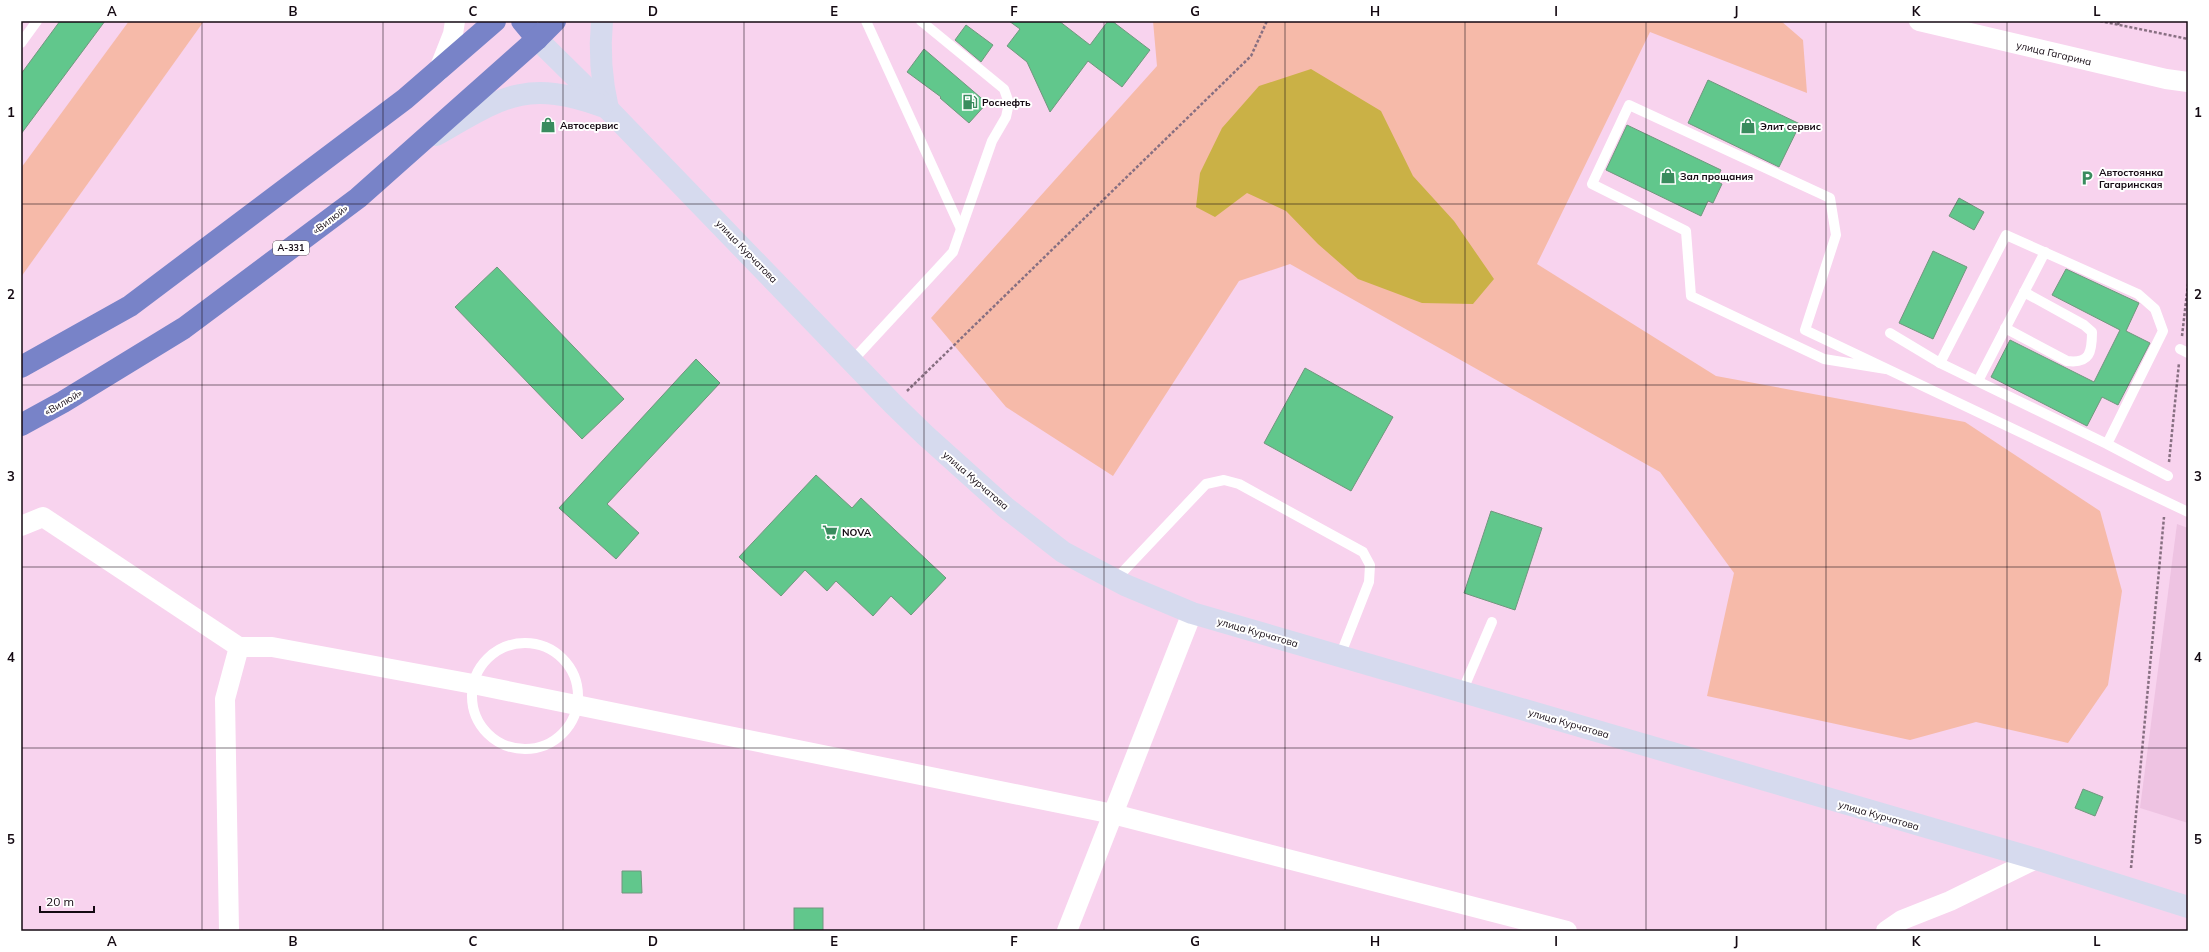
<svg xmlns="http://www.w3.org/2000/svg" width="2209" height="952" font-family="Mulish,sans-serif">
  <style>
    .built { fill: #eec3e2 }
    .green { fill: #f6baa9 }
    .water { fill: #cab146 }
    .building { fill: #61c78c; stroke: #71967e }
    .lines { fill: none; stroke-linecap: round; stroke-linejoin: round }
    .path { stroke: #876f81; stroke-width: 2.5; stroke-dasharray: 3 2; stroke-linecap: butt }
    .lane { stroke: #fff; stroke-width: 10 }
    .street { stroke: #fff; stroke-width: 20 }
    .secondary { stroke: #d6daee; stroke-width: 22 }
    .highway { stroke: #7883c8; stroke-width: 22 }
    .grid { fill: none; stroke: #140912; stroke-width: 1; stroke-opacity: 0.55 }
    .labels { text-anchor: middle; stroke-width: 4; stroke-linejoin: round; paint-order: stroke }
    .shield { fill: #fff; stroke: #5a5359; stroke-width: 1 }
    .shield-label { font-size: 9px; font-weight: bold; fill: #140912 }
    .street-label { font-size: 10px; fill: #140912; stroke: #fff }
    .poi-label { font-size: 10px; font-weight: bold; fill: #140912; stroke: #fff; text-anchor: start }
    .neatline { fill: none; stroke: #140912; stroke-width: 1.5 }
    .grid-label { font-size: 13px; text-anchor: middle; font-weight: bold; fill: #140912 }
  </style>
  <rect width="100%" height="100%" fill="#f8d3ee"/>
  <path class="built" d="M2177,524L2188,528V823L2140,808Z"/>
  <g class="green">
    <path d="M129,21H204L21,277V168Z"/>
    <path d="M1153,21H1781L1803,40L1807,93L1650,32L1537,264L1716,376L1965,422L2100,511L2122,591L2108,685L2068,743L1976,722L1910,740L1707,696L1734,573L1660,472L1290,264L1239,281L1113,476L1006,407L931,318L1157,66Z"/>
  </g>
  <path class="water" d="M1311,69L1381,111L1413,176L1454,221L1494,279L1473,304L1422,303L1358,279L1318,244L1286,211L1247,193L1215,217L1196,207L1200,173L1222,128L1259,86Z"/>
  <g class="building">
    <path d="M60,21H105L21,134V74Z"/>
    <path d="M1009,21H1059L1090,45L1108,21H1112L1150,50L1122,87L1088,61L1050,112L1027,62L1007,46L1020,29Z"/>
    <path d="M966,25L993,45L981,62L955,40Z"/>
    <path d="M924,49L987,103L969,123L940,98L941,97L907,72Z"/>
    <path d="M1708,80L1800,124L1779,167L1688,123Z"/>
    <path d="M1627,125L1721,170L1716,181L1722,184L1713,203L1708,201L1701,216L1606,170Z"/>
    <path d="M1959,198L1984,212L1974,230L1949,216Z"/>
    <path d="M1933,251L1967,267L1933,339L1899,323Z"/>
    <path d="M497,267L624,399L582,439L455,307Z"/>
    <path d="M2066,269L2139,303L2126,331L2150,343L2118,405L2102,397L2087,426L1991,377L2010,340L2094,382L2120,330L2052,295Z"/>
    <path d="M696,359L720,383L607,504L639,533L616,559L559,508Z"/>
    <path d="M1305,368L1393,417L1351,491L1264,443Z"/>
    <path d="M816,475L852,508L861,498L946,578L911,615L891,596L873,616L836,581L827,591L805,570L781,596L739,557Z"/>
    <path d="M1491,511L1542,528L1515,610L1464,593Z"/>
    <path d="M2083,789L2103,797L2095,816L2075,808Z"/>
    <path d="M622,871H641L642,893H622Z"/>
    <rect x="794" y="908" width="29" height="23"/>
  </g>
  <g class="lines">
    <g class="path">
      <path d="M2100,21L2188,39"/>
      <path d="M2118,25L2119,21"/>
      <path d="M2182,336L2188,284"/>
      <path d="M907,391L1251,56L1267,21"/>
      <path d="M2169,462L2179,363"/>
      <path d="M2131,868L2164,517"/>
    </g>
    <g class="lane">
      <path d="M866,21L961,229"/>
      <path d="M21,43L37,21"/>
      <path d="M2005,328L2067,361C2090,364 2092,352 2092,332L2084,325L2024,292"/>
      <path d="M1890,333L1940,363"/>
      <path d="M2180,349L2188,353"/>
      <path d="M853,360L953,252L992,141L1006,117L1009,103L1004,89L921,21"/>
      <path d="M1886,369L1824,359L1691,296L1686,231L1592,184L1629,105L1830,198L1836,235L1805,330L2188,512"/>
      <path d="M1978,381L2045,252"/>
      <path d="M2107,444L1940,363L2006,235L2138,294L2155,309L2163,331L2107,444L2168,476"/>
      <path d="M1115,580L1206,484L1224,480L1239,484L1363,552L1370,565L1369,582L1340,656"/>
      <circle cx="525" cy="696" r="53"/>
      <path d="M1462,692L1492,622"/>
    </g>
    <g class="street">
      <path d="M1919,21L2166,79L2188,82"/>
      <path d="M438,72L453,34L455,21"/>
      <path d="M21,526L43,517L239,647"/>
      <path d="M229,931L225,699L239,647H272L473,684L1113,814L1567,931"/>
      <path d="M1067,931L1192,613"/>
      <path d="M1886,931L1902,920L1950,901L2036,859"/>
    </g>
    <g class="secondary">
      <path d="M602,21C599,52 601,79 608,109"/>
      <path d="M537,39L608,109L893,404L925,435L1005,507L1063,552L1125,585L1192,613L2036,859L2188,907"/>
      <path d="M436,135C503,97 524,79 602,106"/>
    </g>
    <g class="highway">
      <path d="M522,21L537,39"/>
      <path d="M21,367L130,306L405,99L495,21"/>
      <path d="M21,425L63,402L184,328L358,198L537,39L555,21"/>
    </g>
  </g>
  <path class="grid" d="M202,21V931M383,21V931M563,21V931M744,21V931M924,21V931M1104,21V931M1285,21V931M1465,21V931M1646,21V931M1826,21V931M2007,21V931M21,204H2188M21,385H2188M21,567H2188M21,748H2188"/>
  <defs>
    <g id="fuel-bare" transform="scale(1.2)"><path d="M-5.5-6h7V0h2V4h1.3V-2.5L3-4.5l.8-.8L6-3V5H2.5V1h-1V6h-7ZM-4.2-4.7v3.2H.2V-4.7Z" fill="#398c5e" stroke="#fff" stroke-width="2.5" paint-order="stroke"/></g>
    <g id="shop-bare" transform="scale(1.2)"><path d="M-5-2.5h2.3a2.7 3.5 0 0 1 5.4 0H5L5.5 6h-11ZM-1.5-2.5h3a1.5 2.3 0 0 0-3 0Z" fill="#398c5e" stroke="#fff" stroke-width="2.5" paint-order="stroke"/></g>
    <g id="parking-bare" transform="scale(1.2)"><path d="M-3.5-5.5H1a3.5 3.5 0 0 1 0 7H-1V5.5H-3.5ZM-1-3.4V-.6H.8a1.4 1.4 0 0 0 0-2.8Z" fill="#398c5e" stroke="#fff" stroke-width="2.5" paint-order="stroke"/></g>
    <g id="supermarket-bare" transform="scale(1.2)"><path d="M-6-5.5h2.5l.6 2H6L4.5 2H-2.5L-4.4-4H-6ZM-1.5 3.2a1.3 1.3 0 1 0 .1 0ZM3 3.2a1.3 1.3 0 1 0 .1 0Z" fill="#398c5e" stroke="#fff" stroke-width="2.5" paint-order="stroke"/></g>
  </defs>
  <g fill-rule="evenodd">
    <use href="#fuel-bare" x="970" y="102"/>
    <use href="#shop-bare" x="548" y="125"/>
    <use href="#shop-bare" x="1748" y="126"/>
    <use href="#shop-bare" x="1668" y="176"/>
    <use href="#parking-bare" x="2087" y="178"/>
    <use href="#supermarket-bare" x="830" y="532"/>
  </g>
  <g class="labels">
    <rect class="shield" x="273" y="241" width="36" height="14" rx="3"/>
    <g class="shield-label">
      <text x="291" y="251">А-331</text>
    </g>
    <g class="street-label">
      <text transform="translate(2054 53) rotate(13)" y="4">улица Гагарина</text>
      <text transform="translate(330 219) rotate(-37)" y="4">«Вилюй»</text>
      <text transform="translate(747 251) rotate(46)" y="4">улица Курчатова</text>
      <text transform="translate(63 402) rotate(-30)" y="4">«Вилюй»</text>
      <text transform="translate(976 480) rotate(41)" y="4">улица Курчатова</text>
      <text transform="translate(1258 632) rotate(16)" y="4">улица Курчатова</text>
      <text transform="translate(1569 723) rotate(16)" y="4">улица Курчатова</text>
      <text transform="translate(1879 815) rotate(16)" y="4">улица Курчатова</text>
    </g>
    <g class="poi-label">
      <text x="982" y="106">Роснефть</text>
      <text x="560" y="129">Автосервис</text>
      <text x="1760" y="130">Элит сервис</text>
      <text x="2099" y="176">Автостоянка<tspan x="2099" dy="12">Гагаринская</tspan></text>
      <text x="1680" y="180">Зал прощания</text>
      <text x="842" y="536">NOVA</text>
    </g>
  </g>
  <rect width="2209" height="952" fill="none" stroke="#ffffff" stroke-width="44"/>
  <path d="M40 906v6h54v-6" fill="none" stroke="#140912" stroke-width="2"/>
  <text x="46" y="906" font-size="12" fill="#140912" stroke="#ffffff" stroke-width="3" paint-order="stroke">20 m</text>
  <rect x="22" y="22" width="2165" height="908" class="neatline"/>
  <g class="grid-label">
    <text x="112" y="16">A</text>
    <text x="293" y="16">B</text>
    <text x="473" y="16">C</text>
    <text x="653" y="16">D</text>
    <text x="834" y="16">E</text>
    <text x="1014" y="16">F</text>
    <text x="1195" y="16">G</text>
    <text x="1375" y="16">H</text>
    <text x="1556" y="16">I</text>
    <text x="1736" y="16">J</text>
    <text x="1916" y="16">K</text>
    <text x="2097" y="16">L</text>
    <text x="11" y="117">1</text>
    <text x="2198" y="117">1</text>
    <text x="11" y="299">2</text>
    <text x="2198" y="299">2</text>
    <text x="11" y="481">3</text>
    <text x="2198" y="481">3</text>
    <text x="11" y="662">4</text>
    <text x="2198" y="662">4</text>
    <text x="11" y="844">5</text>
    <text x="2198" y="844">5</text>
    <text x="112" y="946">A</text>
    <text x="293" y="946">B</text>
    <text x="473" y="946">C</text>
    <text x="653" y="946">D</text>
    <text x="834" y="946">E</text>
    <text x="1014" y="946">F</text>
    <text x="1195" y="946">G</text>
    <text x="1375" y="946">H</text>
    <text x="1556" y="946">I</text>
    <text x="1736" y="946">J</text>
    <text x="1916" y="946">K</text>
    <text x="2097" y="946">L</text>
  </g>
</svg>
